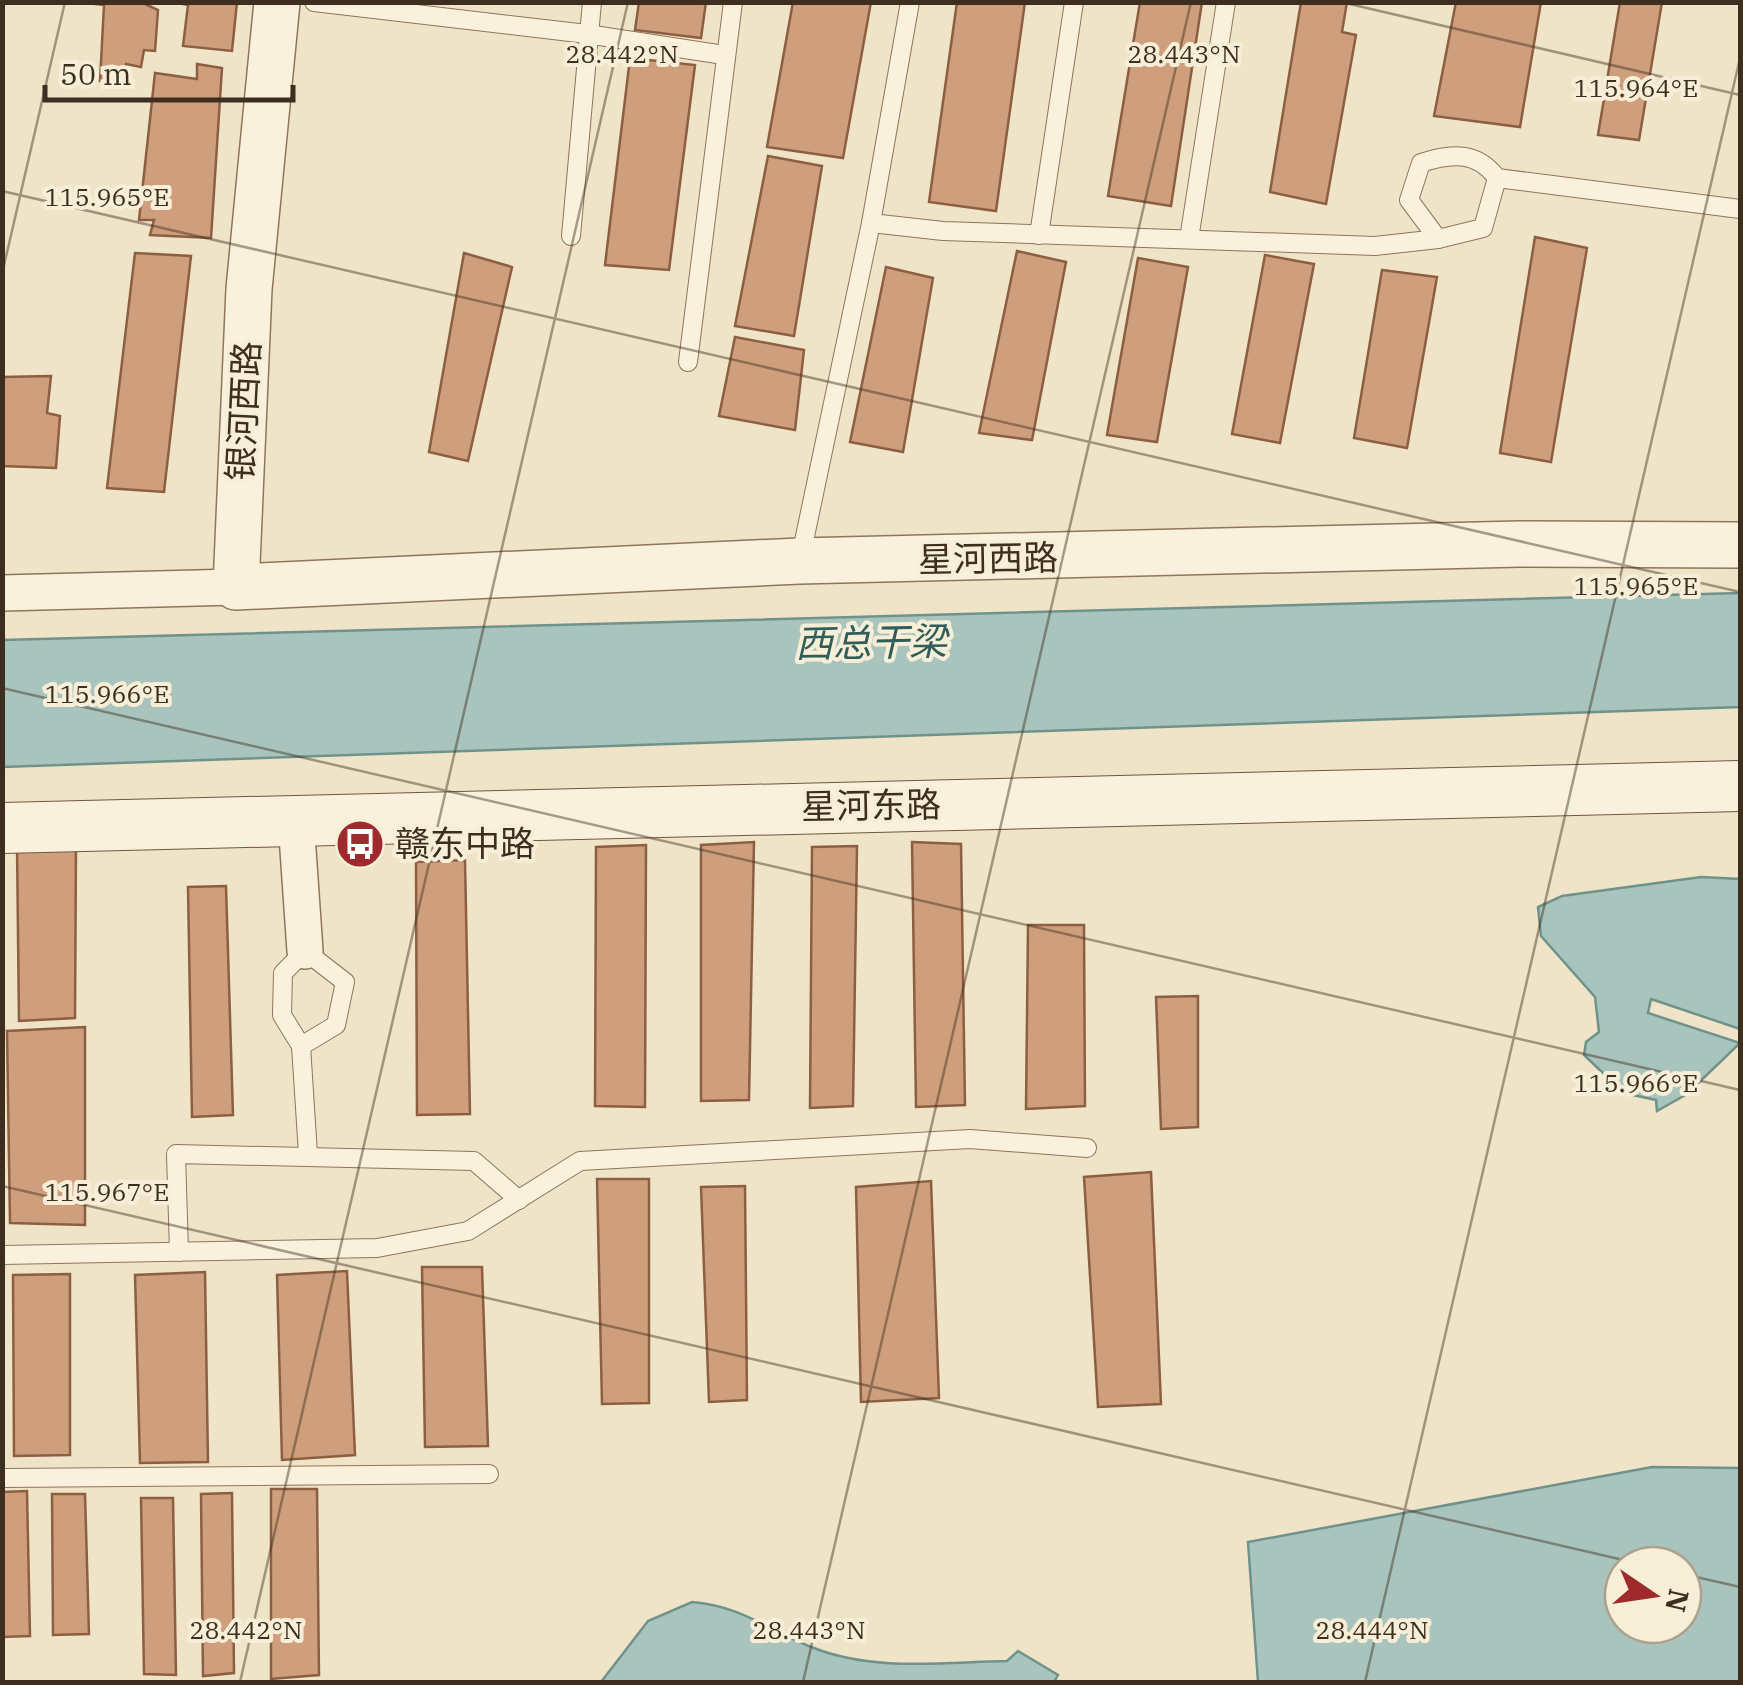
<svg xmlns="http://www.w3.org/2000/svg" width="1743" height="1685" font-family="'IBM Plex Serif','Noto Sans SC',serif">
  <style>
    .water { fill: #a9c4bc; stroke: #6f938a; stroke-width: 2.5; fill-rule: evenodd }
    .building { fill: #cf9f7d; stroke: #8d5f41; stroke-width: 2.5 }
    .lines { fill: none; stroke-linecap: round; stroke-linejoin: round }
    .service-casing { stroke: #8d765c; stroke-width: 20 }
    .minor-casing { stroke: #8d765c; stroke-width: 38 }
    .tertiary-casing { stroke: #8d765c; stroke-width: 48 }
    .secondary-casing { stroke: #6f573f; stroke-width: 52 }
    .service { stroke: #faf1dc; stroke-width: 18 }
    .minor { stroke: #faf1dc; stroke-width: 35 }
    .tertiary { stroke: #faf1dc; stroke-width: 45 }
    .secondary { stroke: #faf1dc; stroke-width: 50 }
    .ticks { fill: none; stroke: #3d2e20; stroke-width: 2.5; stroke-opacity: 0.45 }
    .labels { text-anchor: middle; stroke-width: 8; stroke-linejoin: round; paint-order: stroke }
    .street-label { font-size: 35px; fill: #3d2e20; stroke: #f7eed8 }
    .poi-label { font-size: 35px; fill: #3d2e20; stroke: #f7eed8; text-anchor: start }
    .water-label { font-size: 38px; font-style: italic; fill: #2f5d5a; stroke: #f7eed8 }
    .ticks-label { font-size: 25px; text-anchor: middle; fill: #3d2e20; stroke: #f7eed8; stroke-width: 8; stroke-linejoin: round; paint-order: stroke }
  </style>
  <rect width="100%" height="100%" fill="#f0e4c8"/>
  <g class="water">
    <path d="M1740,593V707L3,767V640Z"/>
    <path d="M1701,877L1740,879V1029L1651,999L1648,1013L1740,1043L1687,1094L1657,1111L1656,1100L1624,1093L1584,1055L1586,1042L1599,1032L1595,997L1541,936L1538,907L1562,896Z"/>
    <path d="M1652,1467L1740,1468V1682H1258L1248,1542ZM1623,1565H1683V1625H1623Z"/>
    <path d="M692,1602C742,1606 769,1631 814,1648C875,1672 944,1662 1007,1661L1018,1651L1058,1675L1054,1682H601L648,1621Z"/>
  </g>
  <g class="building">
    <path d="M78,2H141L158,10L155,51L144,50L141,67L126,64L122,86L100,81L104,5Z"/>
    <path d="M237,2L232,51L183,46L188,5L173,2Z"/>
    <path d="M639,2H706L701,38L635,30Z"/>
    <path d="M793,2H871L843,158L767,147Z"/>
    <path d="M957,2H1025L996,211L929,202Z"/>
    <path d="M1140,2H1202L1171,206L1108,196Z"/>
    <path d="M1301,2H1347L1342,32L1356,35L1326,204L1270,192Z"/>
    <path d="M1456,2H1541L1520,127L1434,116Z"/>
    <path d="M1620,2H1662L1639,140L1598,135Z"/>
    <path d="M630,58L695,65L669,270L605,265Z"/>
    <path d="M197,64L222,68L211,238L150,235L154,220H139L155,73L197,79Z"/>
    <path d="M768,156L822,166L794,336L735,326Z"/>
    <path d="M1535,237L1587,248L1551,462L1500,453Z"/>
    <path d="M1017,251L1066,262L1032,440L979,433Z"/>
    <path d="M135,253L191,256L164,492L107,488Z"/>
    <path d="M464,253L512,267L468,461L429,452Z"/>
    <path d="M1265,255L1314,264L1280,443L1232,434Z"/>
    <path d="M1138,258L1188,267L1157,442L1107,435Z"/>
    <path d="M886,267L933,278L903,452L850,442Z"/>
    <path d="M1382,270L1437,277L1407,448L1354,438Z"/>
    <path d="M735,337L804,350L795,430L719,416Z"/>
    <path d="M51,376L47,413L60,416L56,468L2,466V377Z"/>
    <path d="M754,842L749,1100L701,1101V845Z"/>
    <path d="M912,842L961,844L965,1105L916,1107Z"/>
    <path d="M76,844L75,1018L19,1021L17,846Z"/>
    <path d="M646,845L645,1107L595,1106L596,847Z"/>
    <path d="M857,846L853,1106L810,1108L812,847Z"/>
    <path d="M465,860L470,1114L417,1115L416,862Z"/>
    <path d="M226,886L233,1115L192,1117L188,887Z"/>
    <path d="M1028,925H1084L1085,1106L1026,1109Z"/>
    <path d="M1198,996V1127L1161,1129L1156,997Z"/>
    <path d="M85,1027V1225L10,1223L7,1031Z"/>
    <path d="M1151,1172L1161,1404L1098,1407L1084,1177Z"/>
    <path d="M597,1179H649V1403L602,1404Z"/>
    <path d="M931,1181L939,1398L861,1402L856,1187Z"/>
    <path d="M745,1186L747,1400L709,1402L701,1187Z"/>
    <path d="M422,1267H482L488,1446L425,1447Z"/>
    <path d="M347,1271L355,1455L282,1460L277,1275Z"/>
    <path d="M205,1272L208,1462L140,1463L135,1275Z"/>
    <path d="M70,1274V1455L14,1456L13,1275Z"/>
    <path d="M271,1489H317L319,1675L271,1679Z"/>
    <path d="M27,1491L30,1636L2,1637V1492Z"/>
    <path d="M232,1493L234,1673L203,1676L201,1494Z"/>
    <path d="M52,1494H85L89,1634L53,1635Z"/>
    <path d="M141,1498H173L176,1675L144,1674Z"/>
  </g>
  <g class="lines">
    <g class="service-casing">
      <g id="service">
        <path d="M314,2L587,34L724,55"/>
        <path d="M910,2L871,223L943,231L1375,246L1438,239"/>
        <path d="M1497,178L1483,228L1438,239L1409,200L1421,163C1451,153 1477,151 1497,178L1740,209"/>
        <path d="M1039,235L1074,2"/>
        <path d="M571,236L592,2"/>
        <path d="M1189,239L1226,2"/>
        <path d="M688,362L733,2"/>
        <path d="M800,560L871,223"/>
        <path d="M305,951L345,982L336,1025L301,1046L282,1015L283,973Z"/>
        <path d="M301,1046L308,1154"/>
        <path d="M179,1252L176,1154L474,1161L519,1200"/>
        <path d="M2,1255L377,1248L468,1231L580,1161L970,1139L1087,1148"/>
        <path d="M2,1478L489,1474"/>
      </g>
    </g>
    <g class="minor-casing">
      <g id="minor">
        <path d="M2,593L236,587"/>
        <path d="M296,821L305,951"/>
      </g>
    </g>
    <g class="tertiary-casing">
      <path id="tertiary" d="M277,2L249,289L236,587L799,561L1520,544L1740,545"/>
    </g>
    <g class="secondary-casing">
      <path id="secondary" d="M2,828L1740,786"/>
    </g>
    <use href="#service" class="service"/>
    <use href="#minor" class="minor"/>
    <use href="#tertiary" class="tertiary"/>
    <use href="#secondary" class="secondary"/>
  </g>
  <path class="ticks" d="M1341,2L1740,95M2,191L1740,592M2,274L65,2M2,688L1740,1090M2,1186L1645,1565M1683,1574L1740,1587M240,1682L628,2M803,1682L1191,2M1365,1682L1740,58"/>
  <defs>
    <g id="bus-disc" transform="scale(2.5)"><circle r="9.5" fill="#9e2a2b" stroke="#f7eed8"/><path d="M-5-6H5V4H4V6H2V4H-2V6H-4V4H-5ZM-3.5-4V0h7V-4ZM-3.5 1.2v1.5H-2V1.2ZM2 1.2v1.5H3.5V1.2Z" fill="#fff"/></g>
  </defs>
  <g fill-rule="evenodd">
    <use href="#bus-disc" x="360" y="844"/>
  </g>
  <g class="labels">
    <g class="street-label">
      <text transform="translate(244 411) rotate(-87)" y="12">银河西路</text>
      <text transform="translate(988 559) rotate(-1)" y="12">星河西路</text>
      <text transform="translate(871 806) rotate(-1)" y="12">星河东路</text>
    </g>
    <g class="poi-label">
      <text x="395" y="856">赣东中路</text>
    </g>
    <g class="water-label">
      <text transform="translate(871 643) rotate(-1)" y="13">西总干梁</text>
    </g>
  </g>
  <g class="ticks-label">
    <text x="622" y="63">28.442°N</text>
    <text x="1184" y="63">28.443°N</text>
    <text x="1636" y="97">115.964°E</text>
    <text x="107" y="206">115.965°E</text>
    <text x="1636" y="595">115.965°E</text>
    <text x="107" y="703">115.966°E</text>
    <text x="1636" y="1092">115.966°E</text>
    <text x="107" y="1201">115.967°E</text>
    <text x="246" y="1639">28.442°N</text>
    <text x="809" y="1639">28.443°N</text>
    <text x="1372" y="1639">28.444°N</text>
  </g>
  <rect width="1743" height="1685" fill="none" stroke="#3d2e20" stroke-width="10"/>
  <g transform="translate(1653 1595) rotate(103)"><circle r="48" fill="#f7eed8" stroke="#ada18e" stroke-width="2.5"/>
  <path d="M0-8L18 38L0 25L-18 38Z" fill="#9e2a2b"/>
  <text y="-15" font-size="28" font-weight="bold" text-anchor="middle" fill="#3d2e20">N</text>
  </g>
  <path d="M45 85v15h248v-15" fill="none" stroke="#3d2e20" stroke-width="5"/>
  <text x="60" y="85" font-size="30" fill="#3d2e20" stroke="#f7eed8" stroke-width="8" paint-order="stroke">50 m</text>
</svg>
